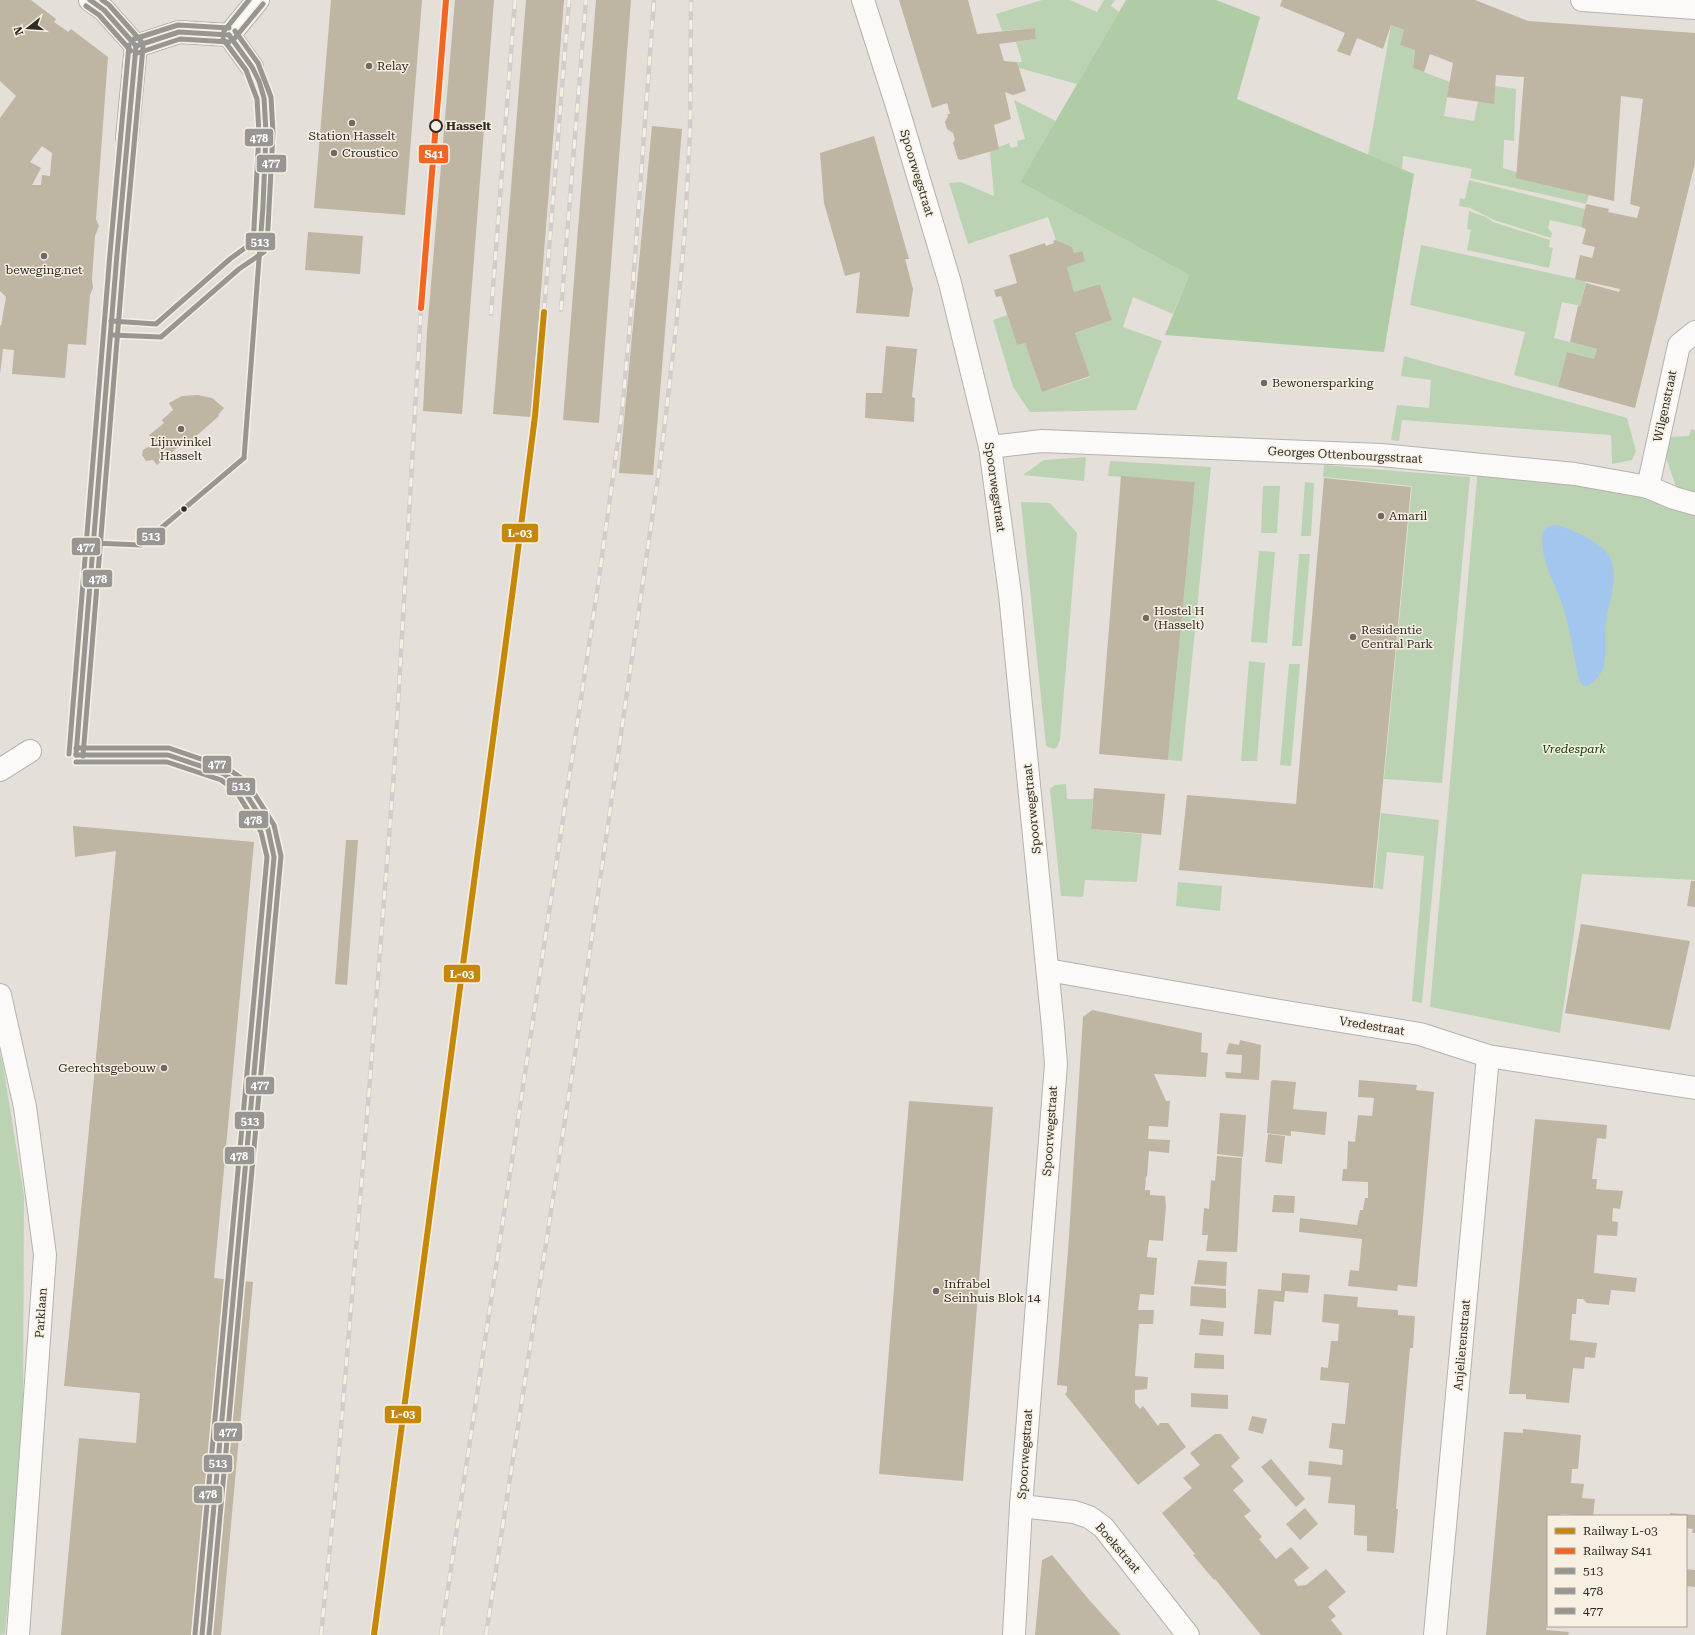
<svg xmlns="http://www.w3.org/2000/svg" width="1695" height="1635" font-family="'Roboto Serif',serif">
  <style>
    .green { fill: #bbd3b2 }
    .forest { fill: #b0cca7 }
    .water { fill: #a3c6ef }
    .building { fill: #beb5a3; fill-rule: evenodd }
    .lines { fill: none; stroke-linecap: round; stroke-linejoin: round }
    .minor-casing { stroke: #b5b2ac; stroke-width: 24 }
    .minor { stroke: #fbfaf9; stroke-width: 22 }
    .rail-casing { stroke: #d0cecc; stroke-width: 4.5 }
    .rail { stroke: #f7efe1; stroke-width: 3; stroke-dasharray: 9; stroke-linecap: butt }
    .bus-1-casing { stroke: #f7efe1; stroke-width: 8 }
    .bus-2-casing { stroke: #f7efe1; stroke-width: 8 }
    .bus-3-casing { stroke: #f7efe1; stroke-width: 8 }
    .bus-1 { stroke: #979693; stroke-width: 5 }
    .bus-2 { stroke: #979693; stroke-width: 5 }
    .bus-3 { stroke: #979693; stroke-width: 5 }
    .rail-1-casing { stroke: #f7efe1; stroke-width: 9 }
    .rail-2-casing { stroke: #f7efe1; stroke-width: 9 }
    .rail-1 { stroke: #c5880a; stroke-width: 6 }
    .rail-2 { stroke: #f26522; stroke-width: 6 }
    .poi-dot { fill: #6e6b65; stroke: #f7efe1; stroke-width: 1.5 }
    .stop-dot { fill: #f7efe1; stroke: #2f2c27; stroke-width: 2 }
    .bus-dot { fill: #2f2c27; stroke: #f7efe1; stroke-width: 1.5 }
    .labels { text-anchor: middle; stroke-width: 3; stroke-linejoin: round; paint-order: stroke }
    .poi-label { font-size: 12px; fill: #2f2c27; stroke: #f7efe1; text-anchor: start }
    .stop-label { font-size: 12px; font-weight: bold; fill: #2f2c27; stroke: #f7efe1; text-anchor: start }
    .street-label { font-size: 12px; fill: #2f2c27; stroke: #f7efe1 }
    .park-label { font-size: 12px; font-style: italic; fill: #074000; stroke: #f7efe1 }
    .line-badge { stroke: #f7efe1; stroke-width: 1.5 }
    .badge-label { font-size: 11px; text-anchor: middle; font-weight: bold; fill: #fff }
  </style>
  <rect width="100%" height="100%" fill="#e4e0d9"/>
  <g class="green">
    <path d="M1042,0H1070L1097,12L1104,0H1115L1111,6L1119,12L1077,84L1019,68L1017,62H1022L1016,42L1036,39L1035,28L1002,31L996,14Z"/>
    <path d="M1391,25L1404,30L1400,45L1415,50L1413,68L1450,82L1444,116L1474,121L1478,101L1495,86L1516,89L1514,141L1504,140L1503,168L1589,195L1586,204L1470,178L1472,169L1403,156L1402,169L1368,155Z"/>
    <path d="M1014,100L1056,121L1020,182L1189,275L1173,314L1133,297L1123,327L1162,341L1136,410L1030,412L1013,387L993,320L1007,315L1017,345L1025,343L1042,392L1090,377L1075,333L1112,320L1100,284L1074,292L1067,267L1082,251L1074,253L1072,247L1056,240L1048,217L968,244L949,183L961,182L994,196L990,151L1009,143L1011,148L1018,146L1017,141L1025,139Z"/>
    <path d="M1469,180L1585,209L1581,227L1550,220L1548,228L1552,233L1551,238L1494,220L1470,208L1459,206L1460,198L1465,199Z"/>
    <path d="M1469,211L1486,217L1493,222L1550,240L1549,247L1553,248L1549,268L1467,250L1471,230L1467,229Z"/>
    <path d="M1421,245L1586,281L1580,306L1562,302L1554,338L1597,349L1594,359L1567,352L1558,387L1514,375L1525,332L1410,305Z"/>
    <path d="M1404,356L1627,418L1636,451L1632,460L1612,464L1611,435L1402,420L1399,441L1391,440L1397,405L1429,408L1431,380L1401,376Z"/>
    <path d="M1691,429L1695,430V494L1676,487L1662,445L1668,437L1689,436Z"/>
    <path d="M1086,457L1084,481L1023,475L1044,460Z"/>
    <path d="M1110,461L1211,467L1182,761L1168,760L1195,482L1108,476Z"/>
    <path d="M1324,465L1470,477L1442,783L1384,779L1412,486L1323,477Z"/>
    <path d="M1478,467L1590,479L1695,510V880L1582,874L1560,1033L1430,1007Z"/>
    <path d="M1305,482L1314,483L1311,536H1301Z"/>
    <path d="M1263,486H1280L1277,533H1261Z"/>
    <path d="M1021,502L1050,503L1077,533L1060,740L1057,747L1054,749L1046,746Z"/>
    <path d="M1259,551L1275,552L1267,643L1251,642Z"/>
    <path d="M1299,554H1310L1302,646H1292Z"/>
    <path d="M1249,661L1265,663L1257,761H1241Z"/>
    <path d="M1289,664H1300L1291,766L1280,765Z"/>
    <path d="M1066,784L1067,799H1093L1091,829L1142,834L1137,882L1085,880L1083,897L1061,896L1050,789L1055,785Z"/>
    <path d="M1381,813L1439,820L1422,1003L1412,1001L1424,856L1387,852L1383,889L1374,888Z"/>
    <path d="M1178,882L1222,886L1220,911L1176,906Z"/>
    <path d="M0,1053L3,1065L24,1195L23,1438L5,1634L0,1635Z"/>
  </g>
  <path class="forest" d="M1126,0H1216L1260,17L1237,99L1414,174L1384,352L1165,335L1189,275L1020,182Z"/>
  <path class="water" d="M1555,525C1569,527 1600,542 1608,554C1621,574 1609,601 1606,622C1604,636 1607,651 1604,665C1602,674 1595,681 1588,686L1582,685L1578,677C1574,657 1571,636 1566,617C1559,587 1538,562 1543,531L1547,527Z"/>
  <g class="building">
    <path d="M0,0H31L56,19L54,22L67,31L68,32L71,29L108,57L96,219L99,226L95,236L92,279L93,288L90,295L86,345L68,344L65,378L12,374L14,350L3,349L0,374V325L1,326L6,297L0,291V118L16,96L0,81ZM42,146L52,153L50,176L42,175L41,185H32L41,168L30,162Z"/>
    <path d="M331,0H422L405,215L314,208Z"/>
    <path d="M455,0H494L462,414L423,411L427,332Z"/>
    <path d="M526,0H564L531,417L493,414Z"/>
    <path d="M596,0H631L599,423L563,420Z"/>
    <path d="M899,0H968L977,34L1035,28L1036,39L999,44L1004,61L1017,62L1026,91L1013,95L1005,92L1011,119L994,125L999,149L961,160L958,159L953,143L955,140L953,133L947,129L945,122L948,116L947,114H950L947,103L932,108Z"/>
    <path d="M1282,0H1475L1528,21L1695,33V163L1635,408L1558,387L1567,352L1594,359L1597,349L1570,342L1578,306H1580L1586,283L1619,292L1620,289L1575,279L1580,255L1592,258L1595,247L1582,244L1586,229L1581,227L1586,204L1609,209L1608,212L1637,218L1640,207L1630,204L1643,99L1621,96L1614,201L1516,178L1524,77L1496,75L1494,104L1447,97L1453,63L1430,54L1424,72L1413,68L1415,50L1400,45L1404,30L1391,25L1383,49L1357,38L1350,56L1337,51L1345,33L1280,6Z"/>
    <path d="M652,126L682,129L653,475L619,473Z"/>
    <path d="M874,136L909,259H905L913,289L909,317L856,313L860,272L845,276L824,203L820,153Z"/>
    <path d="M308,232L363,236L360,274L305,270Z"/>
    <path d="M1056,240L1072,247L1074,253L1082,251L1085,261L1067,267L1074,292L1100,284L1112,320L1075,333L1090,376L1042,392L1025,343L1017,345L1001,296L996,297L994,290L1017,283L1009,255L1045,243L1046,246L1054,243L1053,241Z"/>
    <path d="M886,346L917,349L912,397L915,398L914,422L865,418L866,393H882Z"/>
    <path d="M198,395L212,398L224,408L218,415L219,416L186,445L184,442L157,465L153,460L146,461L142,455L143,450L148,447L154,448L158,445L149,435L164,423L162,420L173,410L169,403L182,396Z"/>
    <path d="M1121,476L1195,482L1168,760L1099,754Z"/>
    <path d="M1324,478L1411,487L1373,888L1179,870L1187,795L1296,804Z"/>
    <path d="M1094,788L1165,794L1161,835L1091,829Z"/>
    <path d="M73,826L254,842L214,1278L253,1282L221,1635H61L79,1438L136,1443L140,1393L64,1386L116,851L75,857Z"/>
    <path d="M346,840H358L347,985L335,984Z"/>
    <path d="M1691,881H1695V907L1687,906Z"/>
    <path d="M1581,924L1690,941L1670,1030L1565,1013Z"/>
    <path d="M1092,1010L1202,1033L1201,1052L1208,1053L1206,1077L1154,1074L1166,1101H1170L1168,1127L1149,1126L1148,1139L1170,1140L1169,1153L1149,1151L1147,1177L1146,1176L1145,1190H1150V1195L1165,1196L1166,1206L1163,1241L1149,1240L1147,1257L1157,1258L1154,1295L1140,1294L1138,1310H1154L1153,1324H1139L1135,1376L1148,1377L1147,1389L1135,1390V1403L1140,1409L1143,1406L1158,1426L1160,1423H1168L1186,1447L1138,1485L1065,1394L1067,1392V1386L1057,1385L1068,1251L1083,1017Z"/>
    <path d="M1240,1040L1261,1045L1259,1080L1226,1078L1225,1072L1241,1073L1242,1055L1226,1054L1229,1043L1239,1045Z"/>
    <path d="M1273,1080L1296,1082L1293,1109L1327,1112L1325,1135L1291,1131V1136L1267,1133L1271,1081Z"/>
    <path d="M1359,1080L1417,1085L1416,1090L1434,1092L1417,1287L1398,1285L1397,1291L1348,1286L1350,1270L1359,1271L1362,1239L1299,1232L1300,1218L1357,1225L1360,1210H1363L1365,1198H1368V1182L1342,1181L1343,1169H1347L1348,1141L1355,1142L1358,1115L1372,1116L1374,1098L1358,1097Z"/>
    <path d="M909,1101L993,1107L963,1481L879,1474Z"/>
    <path d="M1220,1113L1246,1115L1243,1157L1217,1154Z"/>
    <path d="M1535,1119L1607,1125L1606,1139L1597,1138L1592,1179H1597L1596,1189L1623,1191L1620,1209L1613,1208L1612,1221L1618,1222L1617,1236L1597,1235L1594,1273L1637,1278L1635,1292L1611,1290L1609,1305L1587,1303L1583,1299H1577L1576,1314H1572L1570,1340L1597,1343L1595,1358L1585,1357L1584,1369L1573,1368L1569,1403L1526,1399V1394H1509Z"/>
    <path d="M1268,1134L1285,1136L1282,1164L1265,1162Z"/>
    <path d="M1217,1156L1242,1158L1237,1252L1206,1251L1208,1235H1202L1204,1208L1209,1209L1211,1180L1215,1181Z"/>
    <path d="M1274,1195L1295,1196L1294,1213L1272,1212Z"/>
    <path d="M1198,1260L1227,1262L1226,1286L1194,1284Z"/>
    <path d="M1282,1273L1310,1275L1308,1293L1285,1291L1284,1302L1274,1301L1271,1335L1254,1334L1258,1289L1281,1291Z"/>
    <path d="M1191,1286L1226,1289V1308L1190,1306Z"/>
    <path d="M1324,1294L1358,1297L1357,1307L1398,1310V1315L1415,1316L1413,1348H1410L1396,1509H1398L1394,1553L1367,1551V1536L1354,1535L1355,1505L1328,1503L1331,1477L1308,1475L1309,1461L1342,1465L1343,1450L1329,1448L1332,1423L1345,1424L1349,1383L1320,1380L1321,1367L1328,1368L1331,1341H1338L1339,1324L1322,1322Z"/>
    <path d="M1201,1319L1224,1322L1223,1336L1199,1335Z"/>
    <path d="M1195,1353L1224,1355V1369L1194,1368Z"/>
    <path d="M1191,1393L1228,1395V1409L1191,1407Z"/>
    <path d="M1252,1416L1267,1419L1263,1434L1248,1430Z"/>
    <path d="M1523,1429L1581,1435L1578,1469H1572L1571,1483L1584,1484L1582,1498L1595,1499L1593,1516L1561,1514L1560,1516H1548V1610L1546,1630L1569,1632L1568,1635H1486L1504,1432L1523,1433Z"/>
    <path d="M1215,1434H1221L1240,1458L1231,1466L1244,1481L1233,1490L1251,1511L1244,1516L1262,1537L1259,1539L1276,1559L1291,1547L1309,1568L1294,1580L1298,1586L1306,1585L1326,1569L1346,1592L1328,1607L1336,1616L1331,1620L1343,1635H1261L1215,1579L1214,1580L1193,1555L1195,1554L1162,1513L1192,1488L1183,1478L1200,1465L1190,1453Z"/>
    <path d="M1271,1459L1305,1499L1296,1507L1261,1467Z"/>
    <path d="M1305,1508L1318,1524L1300,1540L1286,1524Z"/>
    <path d="M1670,1513L1695,1515V1533H1692L1693,1529L1686,1528V1516H1670Z"/>
    <path d="M1052,1555L1090,1601L1121,1635H1035L1042,1560Z"/>
    <path d="M1686,1569L1695,1570V1587L1686,1586Z"/>
  </g>
  <g class="lines">
    <g class="minor-casing">
      <g id="minor">
        <path d="M90,0L104,10L136,46"/>
        <path d="M863,0L897,106L950,283L990,447L1010,594L1053,1027L1056,1064L1021,1506L1014,1635"/>
        <path d="M1582,0L1695,8"/>
        <path d="M229,35L258,0"/>
        <path d="M229,35L252,67"/>
        <path d="M136,46L179,32L229,35"/>
        <path d="M127,137L136,46"/>
        <path d="M990,447L1042,441L1381,455L1575,474L1648,487L1674,498L1695,504"/>
        <path d="M1648,487L1679,345L1695,332"/>
        <path d="M0,770L30,751"/>
        <path d="M1048,970L1268,1009L1420,1034L1488,1056L1695,1088"/>
        <path d="M0,995L25,1107L45,1255L18,1635"/>
        <path d="M1021,1506L1074,1512L1089,1517L1103,1527L1188,1635"/>
        <path d="M1435,1635L1488,1056"/>
      </g>
    </g>
    <use href="#minor" class="minor"/>
    <g class="rail-casing">
      <g id="rail">
        <path d="M561,310L586,0"/>
        <path d="M544,312L569,0"/>
        <path d="M491,314L515,0"/>
        <path d="M321,1635L336,1487L367,1117L394,773L421,308"/>
        <path d="M441,1635L598,585L622,412L630,324L654,0"/>
        <path d="M486,1635L574,1061L661,456L676,328L685,229L690,131L691,0"/>
      </g>
    </g>
    <use href="#rail" class="rail"/>
    <g class="bus-1-casing">
      <g id="bus-1">
        <path d="M90,0L104,10L136,46"/>
        <path d="M229,35L252,67L259,81L264,98L266,133L263,206L244,458"/>
        <path d="M136,46L179,32L229,35"/>
        <path d="M93,543L141,545L244,458"/>
        <path d="M76,755H168L224,774L241,786L268,829L274,857L202,1635"/>
        <path d="M76,755L117,254L136,46"/>
      </g>
    </g>
    <g class="bus-2-casing">
      <g id="bus-2">
        <path d="M86,6L99,15L131,51"/>
        <path d="M223,39L246,70L257,99L259,133L253,246"/>
        <path d="M234,39L263,4"/>
        <path d="M138,53L180,39L229,42"/>
        <path d="M111,335L161,337L239,269L264,252"/>
        <path d="M83,756L124,255L143,47"/>
        <path d="M76,762H167L221,780L236,791L261,832L267,857L195,1634"/>
      </g>
    </g>
    <g class="bus-3-casing">
      <g id="bus-3">
        <path d="M102,0L109,5L141,41"/>
        <path d="M224,31L249,0"/>
        <path d="M235,31L258,63L271,97L273,133L267,246"/>
        <path d="M134,39L178,25L229,28"/>
        <path d="M111,321L156,324L230,259L256,240"/>
        <path d="M76,748H169L227,768L247,782L274,825L281,856L209,1635"/>
        <path d="M69,754L110,253L129,45"/>
      </g>
    </g>
    <use href="#bus-1" class="bus-1"/>
    <use href="#bus-2" class="bus-2"/>
    <use href="#bus-3" class="bus-3"/>
    <g class="rail-1-casing">
      <path id="rail-1" d="M374,1635L514,581L535,416L544,312"/>
    </g>
    <g class="rail-2-casing">
      <path id="rail-2" d="M421,308L446,0"/>
    </g>
    <use href="#rail-1" class="rail-1"/>
    <use href="#rail-2" class="rail-2"/>
  </g>
  <g class="poi-dot">
    <circle cx="369" cy="66" r="4"/>
    <circle cx="352" cy="123" r="4"/>
    <circle cx="334" cy="153" r="4"/>
    <circle cx="44" cy="256" r="4"/>
    <circle cx="1264" cy="383" r="4"/>
    <circle cx="181" cy="429" r="4"/>
    <circle cx="1381" cy="516" r="4"/>
    <circle cx="1146" cy="618" r="4"/>
    <circle cx="1353" cy="637" r="4"/>
    <circle cx="164" cy="1068" r="4"/>
    <circle cx="936" cy="1291" r="4"/>
  </g>
  <circle class="stop-dot" cx="436" cy="126" r="6"/>
  <circle class="bus-dot" cx="184" cy="509" r="3.5"/>
  <g class="labels">
    <g class="poi-label">
      <text x="377" y="70">Relay</text>
      <text x="352" y="140" text-anchor="middle">Station Hasselt</text>
      <text x="342" y="157">Croustico</text>
      <text x="44" y="274" text-anchor="middle">beweging.net</text>
      <text x="1272" y="387">Bewonersparking</text>
      <text x="181" y="446" text-anchor="middle">Lijnwinkel<tspan x="181" dy="14">Hasselt</tspan></text>
      <text x="1389" y="520">Amaril</text>
      <text x="1154" y="615">Hostel H<tspan x="1154" dy="14">(Hasselt)</tspan></text>
      <text x="1361" y="634">Residentie<tspan x="1361" dy="14">Central Park</tspan></text>
      <text x="156" y="1072" text-anchor="end">Gerechtsgebouw</text>
      <text x="944" y="1288">Infrabel<tspan x="944" dy="14">Seinhuis Blok 14</tspan></text>
    </g>
    <g class="stop-label">
      <text x="446" y="130">Hasselt</text>
    </g>
    <g class="street-label">
      <text transform="translate(917 173) rotate(73)" y="4">Spoorwegstraat</text>
      <text transform="translate(1665 406) rotate(-78)" y="4">Wilgenstraat</text>
      <text transform="translate(1345 455) rotate(3)" y="4">Georges Ottenbourgsstraat</text>
      <text transform="translate(995 487) rotate(82)" y="4">Spoorwegstraat</text>
      <text transform="translate(1032 809) rotate(-96)" y="4">Spoorwegstraat</text>
      <text transform="translate(1372 1026) rotate(9)" y="4">Vredestraat</text>
      <text transform="translate(1050 1131) rotate(-86)" y="4">Spoorwegstraat</text>
      <text transform="translate(41 1313) rotate(-86)" y="4">Parklaan</text>
      <text transform="translate(1462 1345) rotate(-85)" y="4">Anjelierenstraat</text>
      <text transform="translate(1025 1454) rotate(-86)" y="4">Spoorwegstraat</text>
      <text transform="translate(1118 1548) rotate(49)" y="4">Boekstraat</text>
    </g>
    <g class="park-label">
      <text x="1574" y="753">Vredespark</text>
    </g>
  </g>
  <g class="line-badge">
    <rect x="244" y="128" width="30" height="19" rx="4" fill="#979693"/>
    <rect x="418" y="144" width="31" height="20" rx="4" fill="#f26522"/>
    <rect x="256" y="154" width="31" height="19" rx="4" fill="#979693"/>
    <rect x="245" y="232" width="31" height="19" rx="4" fill="#979693"/>
    <rect x="501" y="523" width="38" height="20" rx="4" fill="#c5880a"/>
    <rect x="136" y="527" width="30" height="19" rx="4" fill="#979693"/>
    <rect x="71" y="537" width="30" height="19" rx="4" fill="#979693"/>
    <rect x="82" y="569" width="31" height="19" rx="4" fill="#979693"/>
    <rect x="202" y="755" width="30" height="19" rx="4" fill="#979693"/>
    <rect x="226" y="777" width="30" height="19" rx="4" fill="#979693"/>
    <rect x="238" y="810" width="31" height="19" rx="4" fill="#979693"/>
    <rect x="443" y="964" width="38" height="19" rx="4" fill="#c5880a"/>
    <rect x="245" y="1076" width="30" height="19" rx="4" fill="#979693"/>
    <rect x="234" y="1111" width="31" height="19" rx="4" fill="#979693"/>
    <rect x="224" y="1146" width="31" height="19" rx="4" fill="#979693"/>
    <rect x="384" y="1405" width="38" height="19" rx="4" fill="#c5880a"/>
    <rect x="213" y="1422" width="30" height="20" rx="4" fill="#979693"/>
    <rect x="203" y="1454" width="30" height="19" rx="4" fill="#979693"/>
    <rect x="193" y="1485" width="30" height="19" rx="4" fill="#979693"/>
  </g>
  <g class="badge-label">
    <text x="259" y="142">478</text>
    <text x="434" y="158">S41</text>
    <text x="271" y="167">477</text>
    <text x="260" y="246">513</text>
    <text x="520" y="537">L-03</text>
    <text x="151" y="540">513</text>
    <text x="86" y="551">477</text>
    <text x="98" y="583">478</text>
    <text x="217" y="768">477</text>
    <text x="241" y="790">513</text>
    <text x="253" y="824">478</text>
    <text x="462" y="978">L-03</text>
    <text x="260" y="1089">477</text>
    <text x="250" y="1125">513</text>
    <text x="239" y="1160">478</text>
    <text x="403" y="1418">L-03</text>
    <text x="228" y="1436">477</text>
    <text x="218" y="1467">513</text>
    <text x="208" y="1498">478</text>
  </g>
  <rect x="1547" y="1515" width="140" height="112" fill="#f7efe1" stroke="#a7a197"/>
  <rect x="1555" y="1528" width="20" height="6" fill="#c5880a" stroke="#a7a197"/>
  <text x="1583" y="1535" font-size="12" fill="#2f2c27">Railway L-03</text>
  <rect x="1555" y="1548" width="20" height="6" fill="#f26522" stroke="#a7a197"/>
  <text x="1583" y="1555" font-size="12" fill="#2f2c27">Railway S41</text>
  <rect x="1555" y="1568" width="20" height="6" fill="#979693" stroke="#a7a197"/>
  <text x="1583" y="1575" font-size="12" fill="#2f2c27">513</text>
  <rect x="1555" y="1588" width="20" height="6" fill="#979693" stroke="#a7a197"/>
  <text x="1583" y="1595" font-size="12" fill="#2f2c27">478</text>
  <rect x="1555" y="1608" width="20" height="6" fill="#979693" stroke="#a7a197"/>
  <text x="1583" y="1615" font-size="12" fill="#2f2c27">477</text>
  <g transform="translate(28 28) rotate(253)" stroke="#f7efe1" stroke-width="3" paint-order="stroke">
  <path d="M0-3L7 15L0 10L-7 15Z" fill="#2f2c27"/>
  <text y="-6" font-size="11" font-weight="bold" text-anchor="middle" fill="#2f2c27">N</text>
  </g>
</svg>
